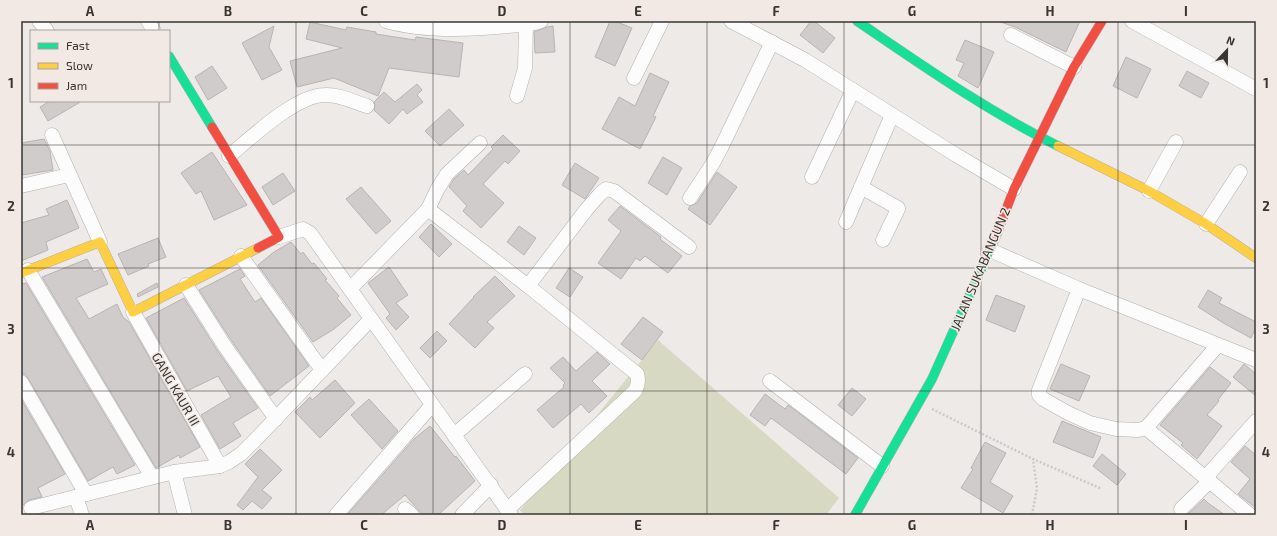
<svg xmlns="http://www.w3.org/2000/svg" width="1277" height="536" font-family="'Exo 2',sans-serif">
  <style>
    .green { fill: #d7d9c2 }
    .building { fill: #d0cccb; stroke: #b8b4b3 }
    .lines { fill: none; stroke-linecap: round; stroke-linejoin: round }
    .street-casing { stroke: #b4b0af; stroke-width: 15 }
    .fast-casing { stroke: #b4b0af; stroke-width: 10 }
    .slow-casing { stroke: #b4b0af; stroke-width: 10 }
    .jam-casing { stroke: #b4b0af; stroke-width: 10 }
    .path { stroke: #cbcac9; stroke-width: 2.5; stroke-dasharray: 2 2; stroke-linecap: butt }
    .street { stroke: #fcfcfc; stroke-width: 14 }
    .fast { stroke: #16e098; stroke-width: 9 }
    .slow { stroke: #ffcf43; stroke-width: 9 }
    .jam { stroke: #f24e42; stroke-width: 9 }
    .grid { fill: none; stroke: #373432; stroke-width: 1; stroke-opacity: 0.55 }
    .labels { text-anchor: middle; stroke-width: 3.5; stroke-linejoin: round; paint-order: stroke }
    .street-label { font-size: 13px; fill: #373432; stroke: #f2e9e4 }
    .neatline { fill: none; stroke: #373432; stroke-width: 1.5 }
    .grid-label { font-size: 13px; text-anchor: middle; font-weight: bold; fill: #373432 }
  </style>
  <rect width="100%" height="100%" fill="#eeeae8"/>
  <path class="green" d="M658,340L839,498L826,515H524L520,510Z"/>
  <g class="building">
    <path d="M610,21H615L632,28L615,66L595,57Z"/>
    <path d="M811,21H814L835,38L823,53L800,35Z"/>
    <path d="M998,21H1080L1066,52L1015,27Z"/>
    <path d="M310,22L346,30L347,27L376,32V34L415,40L416,37L463,43L459,77L389,68L378,96L334,78L297,87L290,61L342,48L306,39Z"/>
    <path d="M274,26L269,47L282,70L262,80L242,43Z"/>
    <path d="M553,26L555,52L535,53L534,32L547,27Z"/>
    <path d="M965,40L994,52L978,88L958,76L964,63L956,60Z"/>
    <path d="M1126,57L1151,69L1137,98L1113,86Z"/>
    <path d="M212,66L227,88L208,100L195,77Z"/>
    <path d="M1187,71L1209,83L1201,98L1179,86Z"/>
    <path d="M650,73L669,82L653,116L656,117L640,149L602,129L619,97L635,106Z"/>
    <path d="M417,84L422,90L417,95L423,102L407,114L403,109L389,124L374,110L375,105L374,102L384,92L395,102Z"/>
    <path d="M50,101H82L48,121L40,107Z"/>
    <path d="M449,109L464,125L440,146L425,131Z"/>
    <path d="M503,135L520,151L508,164L505,161L483,184L504,203L481,228L463,211L467,206L449,187L454,179L464,170L468,175L493,149L491,147Z"/>
    <path d="M44,139L50,151L53,170L22,175L21,166V143Z"/>
    <path d="M212,152L247,205L214,220L201,191L196,194L181,173Z"/>
    <path d="M663,157L682,168L667,195L648,183Z"/>
    <path d="M575,163L599,178L585,199L562,185Z"/>
    <path d="M717,172L737,187L710,225L688,209L690,206L697,203Z"/>
    <path d="M283,173L295,191L273,205L262,187Z"/>
    <path d="M361,187L391,221L376,234L346,199Z"/>
    <path d="M67,200L79,228L46,242L48,250L21,261V223L49,215L46,209Z"/>
    <path d="M620,206L661,237L660,239L682,256L668,273L645,256L640,261L636,258L621,279L598,263L621,231L608,220Z"/>
    <path d="M431,224L452,244L439,257L419,237Z"/>
    <path d="M519,226L536,238L524,255L507,242Z"/>
    <path d="M158,238L166,257L148,264L149,266L128,275L118,254Z"/>
    <path d="M291,242L301,254L303,252L312,264L314,263L327,279L325,280L339,296L337,298L351,315L334,329L313,342L258,265L274,252Z"/>
    <path d="M87,259L94,272L101,269L108,284L76,298L89,319L117,304L123,317L129,322L200,447L180,458L179,455L156,468L42,277Z"/>
    <path d="M389,267L408,295L396,303L409,317L396,330L386,318L390,314L368,283Z"/>
    <path d="M569,268L583,277L570,297L556,288Z"/>
    <path d="M240,269L245,276L240,279L255,302L261,298L309,366L270,396L231,340L199,290Z"/>
    <path d="M495,276L515,296L487,322L494,328L475,348L449,324L474,297H473Z"/>
    <path d="M26,283L135,465L117,474L113,467L88,481L28,378L25,374H21V284Z"/>
    <path d="M157,283L158,287L138,297L137,294Z"/>
    <path d="M1208,290L1222,298L1219,303L1256,322V328L1251,338L1225,324L1198,307Z"/>
    <path d="M996,295L1025,306L1015,332L986,320Z"/>
    <path d="M184,298L217,350L258,408L233,423L241,436L220,449L201,415L231,397L218,376L187,391L146,318Z"/>
    <path d="M643,317L663,332L642,360L621,344Z"/>
    <path d="M437,331L447,341L430,358L420,348Z"/>
    <path d="M597,352L610,364L592,381L607,396L589,413L581,404L553,428L537,410L564,387L563,385L565,383L550,368L563,357L576,371Z"/>
    <path d="M1061,364L1090,376L1079,401L1050,389Z"/>
    <path d="M1244,364L1256,374V396L1233,377Z"/>
    <path d="M1210,367L1231,383L1218,400L1219,401L1207,415L1222,426L1197,459L1181,445L1183,443L1160,425Z"/>
    <path d="M335,380L355,403L320,438L295,412L310,397L312,400Z"/>
    <path d="M852,388L866,399L852,416L838,405Z"/>
    <path d="M765,394L785,409L788,405L858,458L846,474L771,418L765,426L750,415Z"/>
    <path d="M21,399L65,474L38,488L42,497L29,500L21,507Z"/>
    <path d="M369,399L398,431L382,449L351,415Z"/>
    <path d="M1062,421L1101,437L1093,458L1053,442Z"/>
    <path d="M430,426L455,457L456,456L475,481L438,515H423L405,495L381,515H347L414,439Z"/>
    <path d="M985,442L1006,453L990,482L1013,496L1003,513L961,488L973,469L971,468Z"/>
    <path d="M1245,446L1256,455V508L1238,494L1250,479L1231,462Z"/>
    <path d="M260,449L282,470L262,490L272,498L262,509L252,501L243,510L237,505L258,477L245,464Z"/>
    <path d="M1102,454L1126,474L1117,485L1093,466Z"/>
    <path d="M1204,499L1208,503L1225,515H1187Z"/>
  </g>
  <g class="lines">
    <g class="street-casing">
      <g id="street">
        <path d="M39,21L47,31"/>
        <path d="M148,21L154,31"/>
        <path d="M386,21C424,32 469,30 508,26C519,25 531,25 541,21"/>
        <path d="M731,21L805,60L956,155L1014,189"/>
        <path d="M1132,21L1256,89"/>
        <path d="M1011,35L1074,67"/>
        <path d="M634,78L662,21"/>
        <path d="M517,96L525,68L526,24"/>
        <path d="M52,135L100,242"/>
        <path d="M229,156C252,137 296,95 325,95C338,94 354,102 367,106"/>
        <path d="M812,177L853,90"/>
        <path d="M21,186L69,175"/>
        <path d="M861,187L898,208V209L883,240"/>
        <path d="M1149,191L1176,142"/>
        <path d="M690,198L713,163L722,146L772,42"/>
        <path d="M428,209L528,286L637,374C639,380 638,385 635,391L507,510"/>
        <path d="M846,222L892,115"/>
        <path d="M1206,224L1240,172"/>
        <path d="M279,237L303,229L310,233L511,515"/>
        <path d="M990,250L1079,289L1256,360"/>
        <path d="M241,256L322,370"/>
        <path d="M28,270L152,477"/>
        <path d="M186,285L224,345L276,419"/>
        <path d="M528,286L586,210L600,194L606,189L614,191L689,247"/>
        <path d="M350,289L428,209L437,190L447,174L480,143"/>
        <path d="M1079,289L1039,390V395L1043,399L1068,413L1090,423L1116,429L1138,430L1146,428L1250,515"/>
        <path d="M133,312L220,466"/>
        <path d="M770,381L882,466"/>
        <path d="M21,382L86,494"/>
        <path d="M1146,428L1218,345"/>
        <path d="M454,435L525,374"/>
        <path d="M174,472L185,515"/>
        <path d="M1206,477L1256,421"/>
        <path d="M76,497L82,515"/>
        <path d="M31,508L174,472L220,466L229,462L241,454L258,437L371,319"/>
        <path d="M405,509L412,515"/>
        <path d="M1181,509L1210,481"/>
        <path d="M336,515L432,405"/>
        <path d="M462,515L491,485"/>
      </g>
    </g>
    <g class="fast-casing">
      <g id="fast">
        <path d="M857,21C922,65 987,111 1058,146"/>
        <path d="M169,56L212,127"/>
        <path d="M855,515L932,379L996,236"/>
      </g>
    </g>
    <g class="slow-casing">
      <g id="slow">
        <path d="M1058,146L1149,191L1206,224L1256,258"/>
        <path d="M21,273L100,242L133,312L258,248"/>
      </g>
    </g>
    <g class="jam-casing">
      <g id="jam">
        <path d="M212,127L279,237L258,248"/>
        <path d="M996,236L1014,189L1074,67L1102,21"/>
      </g>
    </g>
    <g class="path">
      <path d="M932,409L1033,459L1102,489"/>
      <path d="M1032,515L1037,488L1033,459"/>
    </g>
    <use href="#street" class="street"/>
    <use href="#fast" class="fast"/>
    <use href="#slow" class="slow"/>
    <use href="#jam" class="jam"/>
  </g>
  <path class="grid" d="M159,21V31M296,21V515M433,21V515M570,21V515M707,21V515M844,21V515M981,21V515M1118,21V515M159,101V515M21,145H1256M21,268H1256M21,391H1256"/>
  <g class="labels">
    <g class="street-label">
      <text transform="translate(980 269) rotate(-67)" y="5">JALAN SUKABANGUN 2</text>
      <text transform="translate(176 389) rotate(60)" y="5">GANG KAUR III</text>
    </g>
  </g>
  <rect width="1277" height="536" fill="none" stroke="#f2e9e4" stroke-width="44"/>
  <rect x="30" y="30" width="140" height="72" fill="#f2e9e4" stroke="#a7a19d"/>
  <rect x="38" y="43" width="20" height="6" fill="#16e098" stroke="#a7a19d"/>
  <text x="66" y="50" font-size="12" fill="#373432">Fast</text>
  <rect x="38" y="63" width="20" height="6" fill="#ffcf43" stroke="#a7a19d"/>
  <text x="66" y="70" font-size="12" fill="#373432">Slow</text>
  <rect x="38" y="83" width="20" height="6" fill="#f24e42" stroke="#a7a19d"/>
  <text x="66" y="90" font-size="12" fill="#373432">Jam</text>
  <g transform="translate(1227 50) rotate(22)" stroke="#f2e9e4" stroke-width="3" paint-order="stroke">
  <path d="M0-3L7 15L0 10L-7 15Z" fill="#373432"/>
  <text y="-6" font-size="11" font-weight="bold" text-anchor="middle" fill="#373432">N</text>
  </g>
  <rect x="22" y="22" width="1233" height="492" class="neatline"/>
  <g class="grid-label">
    <text x="90" y="16">A</text>
    <text x="228" y="16">B</text>
    <text x="364" y="16">C</text>
    <text x="502" y="16">D</text>
    <text x="638" y="16">E</text>
    <text x="776" y="16">F</text>
    <text x="912" y="16">G</text>
    <text x="1050" y="16">H</text>
    <text x="1186" y="16">I</text>
    <text x="11" y="88">1</text>
    <text x="1266" y="88">1</text>
    <text x="11" y="211">2</text>
    <text x="1266" y="211">2</text>
    <text x="11" y="334">3</text>
    <text x="1266" y="334">3</text>
    <text x="11" y="457">4</text>
    <text x="1266" y="457">4</text>
    <text x="90" y="530">A</text>
    <text x="228" y="530">B</text>
    <text x="364" y="530">C</text>
    <text x="502" y="530">D</text>
    <text x="638" y="530">E</text>
    <text x="776" y="530">F</text>
    <text x="912" y="530">G</text>
    <text x="1050" y="530">H</text>
    <text x="1186" y="530">I</text>
  </g>
</svg>
